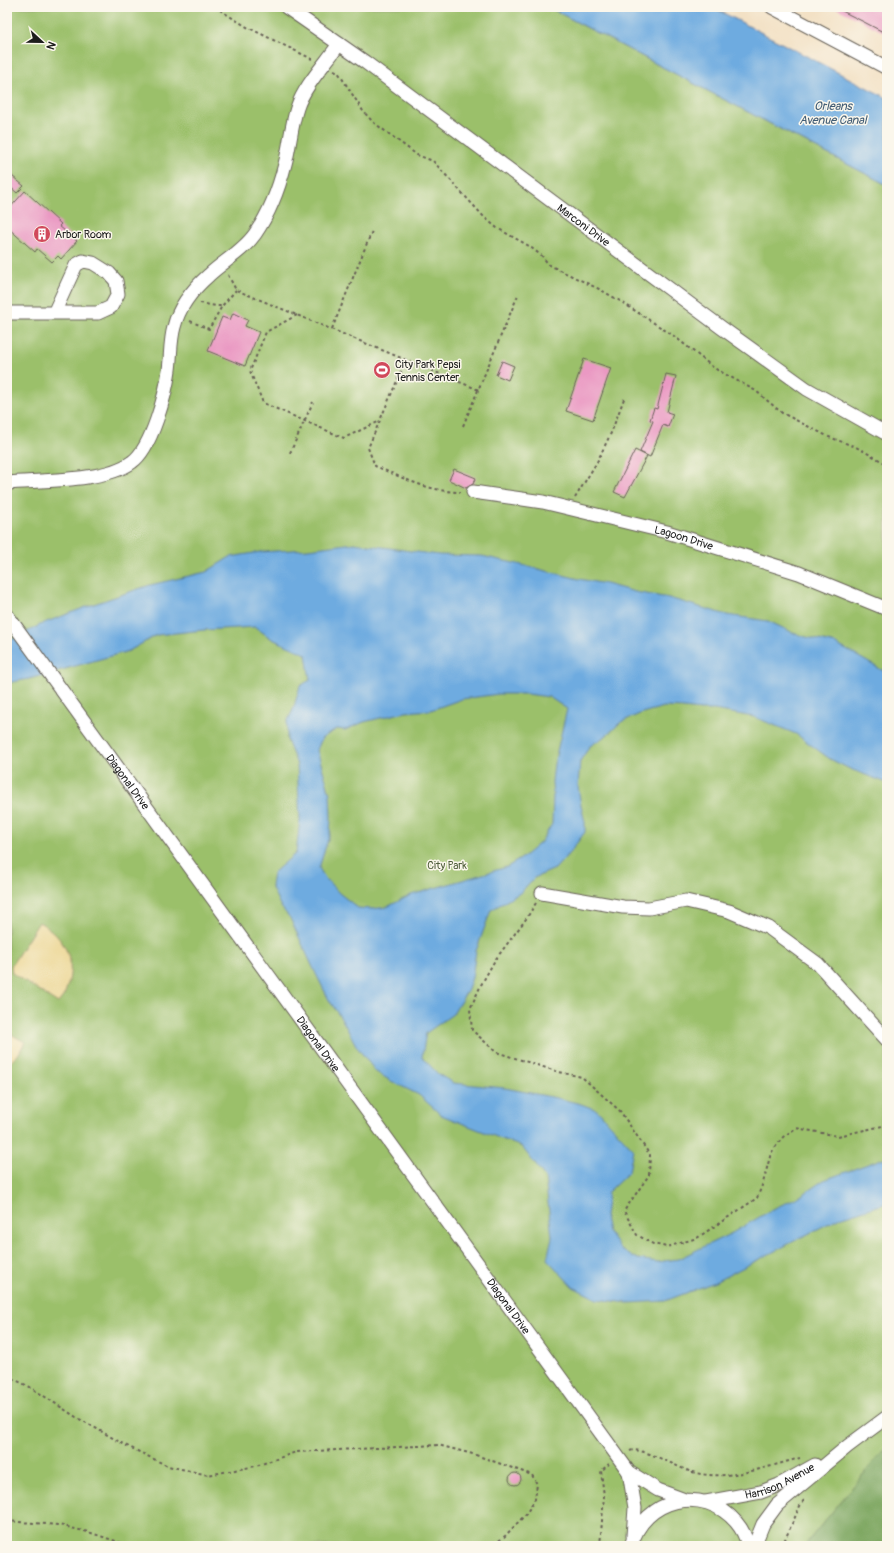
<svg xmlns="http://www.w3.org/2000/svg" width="894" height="1553" font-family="Pangolin,sans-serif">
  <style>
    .green { fill: #9bc06a; stroke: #5c6e43 }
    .forest { fill: #7ca65e; stroke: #4c613d }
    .sand { fill: #eeda9e; stroke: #857b5d }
    .water { fill: #6eabe0; stroke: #45647e; fill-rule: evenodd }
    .building { fill: #ea99c3 }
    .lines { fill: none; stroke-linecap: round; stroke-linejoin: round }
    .minor-casing { stroke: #676157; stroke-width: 15 }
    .path { stroke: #676157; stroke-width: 2; stroke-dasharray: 3 3; stroke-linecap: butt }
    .minor { stroke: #fff; stroke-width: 13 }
    .labels { text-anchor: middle; stroke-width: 3; stroke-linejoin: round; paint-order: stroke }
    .street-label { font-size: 11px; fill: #1c1c1c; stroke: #fbf7ec }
    .poi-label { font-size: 11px; fill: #1c1c1c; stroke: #fbf7ec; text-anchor: start }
    .park-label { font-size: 11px; fill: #4f5e3b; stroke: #fbf7ec }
    .water-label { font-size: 12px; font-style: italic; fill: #415c74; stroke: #fbf7ec }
  </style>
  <rect width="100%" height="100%" fill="#fbf7ec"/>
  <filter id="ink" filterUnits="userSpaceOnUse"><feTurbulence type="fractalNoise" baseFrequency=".025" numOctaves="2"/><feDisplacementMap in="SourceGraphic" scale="8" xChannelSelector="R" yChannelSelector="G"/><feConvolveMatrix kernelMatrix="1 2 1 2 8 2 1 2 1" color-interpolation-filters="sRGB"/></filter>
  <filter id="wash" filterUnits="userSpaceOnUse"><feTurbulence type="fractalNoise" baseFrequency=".012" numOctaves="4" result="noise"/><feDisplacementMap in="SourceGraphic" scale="16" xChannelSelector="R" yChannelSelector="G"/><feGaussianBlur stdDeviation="0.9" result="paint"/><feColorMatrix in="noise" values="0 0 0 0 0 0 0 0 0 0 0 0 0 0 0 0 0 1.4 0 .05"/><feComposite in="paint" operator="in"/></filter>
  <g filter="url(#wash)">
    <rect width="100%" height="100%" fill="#f3e1c5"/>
    <path class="green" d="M7,7H548L887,185V1546H7Z"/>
    <path class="forest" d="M887,1449V1546H804L880,1454Z"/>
    <g class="sand">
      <path d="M39,922C64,936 78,961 66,990C65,995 61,999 58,1003L12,973L11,966Z"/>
      <path d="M7,1032L25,1042L18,1055L7,1065Z"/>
    </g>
    <g class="water">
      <path d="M548,7H712L887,98V185Z"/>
      <path d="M354,543L439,555L482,556L518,564L579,579L606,584L635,592L669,598L727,615L768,621L798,635L836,644L887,673V783L850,769L830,759L796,734L754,717L714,710H701L683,708L664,707L642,713L621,722L607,735L590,746L580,761L578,786L581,806L585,822V832L571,851L555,869L534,878L520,893L491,910L476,951L472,978L467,991L453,1014L426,1033L422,1057L438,1074L453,1083L505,1088L557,1098L581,1104L597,1110L633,1149L629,1172L608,1192L605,1217L608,1232L621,1250L638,1259L657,1262L678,1259L732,1233L775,1208L802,1195L824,1180L887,1157V1203L839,1218L715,1282L665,1301L628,1303L597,1299L573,1287L547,1259L552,1237L545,1177L522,1147L441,1115L419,1095L391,1081L376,1072L357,1047L344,1023L329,1000L316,974L290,918L281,907L271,886L273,873L296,853L300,820L297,765L287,740V722L293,710L300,686L310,680L306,654L272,639L255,627L204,630L157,635L129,651L29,679L7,683V642L44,623L94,604L150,585L206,572L230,557L260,552L308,549ZM499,694H527L549,697L567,709L554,764L552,782L553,796L552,824L541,842L522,858L507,867L411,895L387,907L371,909L358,908L339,893L325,878L319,868L330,833L331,818L330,794L317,750L322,738L337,729L345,730L364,722L405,712L431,710L462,699Z"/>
    </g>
    <g id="blocks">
      <g class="building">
        <path d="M834,7H887V34L864,22Z"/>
        <path d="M12,176L24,186L17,193L7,184V182Z"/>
        <path d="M25,191L61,224L59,226L77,241L61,259L58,256L52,262L37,249L35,252L7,227V211Z"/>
        <path d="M233,313L248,320L245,326L259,332L245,366L208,351L222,317L230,320Z"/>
        <path d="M584,359L611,368L593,420L566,411Z"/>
        <path d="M502,361L514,366L508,380L496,375Z"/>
        <path d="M666,374L676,376L667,412L673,414L668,427L663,425L650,457L640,452L653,421L650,420L654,408L657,409Z"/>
        <path d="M635,450L647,456L625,497L614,492Z"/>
        <path d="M454,469L476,478L473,484L466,488L449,480Z"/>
        <circle cx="515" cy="1479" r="6"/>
      </g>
    </g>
  </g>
  <g filter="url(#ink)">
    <use href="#blocks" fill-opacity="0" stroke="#676157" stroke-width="1"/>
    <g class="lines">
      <g class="minor-casing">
        <g id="minor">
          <path id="s1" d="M286,7L365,62L722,328L807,389L887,434"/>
          <path d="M772,7L887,68"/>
          <path d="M7,313H98L111,307L118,294L116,281L109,273L93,263L83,261L76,265L54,313"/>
          <path d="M7,483C41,480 105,482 132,462C152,448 166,393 169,370C171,355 170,341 174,327C179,306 193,289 209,275C224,261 243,251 255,234C269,214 279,188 285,164C290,146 291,126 297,108C304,86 326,63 339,44"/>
          <path id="s2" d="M473,492L543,502L667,532L799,573L887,609"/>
          <path id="s3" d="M7,615L629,1472L658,1490L685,1500"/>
          <path d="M542,893L623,907L649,908L686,901L729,911L769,928L818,964L887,1040"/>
          <path d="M629,1472L635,1508L633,1536"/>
          <path id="s4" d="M706,1502L761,1492L779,1485L815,1465"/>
          <path d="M631,1546C644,1498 703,1484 736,1522C742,1529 746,1537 748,1546"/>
          <path d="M754,1546L763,1524L777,1505L848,1446L887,1417"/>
        </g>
      </g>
      <g class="path">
        <path d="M215,7L247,27L312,59"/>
        <path d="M334,70L338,72L363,111L373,122L417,155L433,161L484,217L497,228L529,246L542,256L549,265L599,289L620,301L674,336L714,368L756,391L782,413L829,437L856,447L887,464"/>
        <path d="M228,275L236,290L479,390"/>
        <path d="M200,303L216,306H222"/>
        <path d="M297,315L266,332L250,371L263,403L344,438L380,421"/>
        <path d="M190,321L209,329L222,306L236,290"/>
        <path d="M332,329L372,231"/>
        <path d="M406,360L368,448L375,466C403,478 430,492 461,492"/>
        <path d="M463,426L518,295"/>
        <path d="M290,453L313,402"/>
        <path d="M575,498L597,462L611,433L625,396"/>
        <path d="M536,903L526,919L495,960L481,985L470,1009L472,1030L496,1052L559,1072L582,1077L620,1111L650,1155L649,1175L624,1211L637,1235L653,1244L667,1247L697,1238L757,1198L763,1183L771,1153L783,1137L796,1128L838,1136L887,1125"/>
        <path d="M7,1376L30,1387L76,1417L125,1445L168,1466L208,1475L256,1466L296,1452L438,1445L473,1454L532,1475L537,1484L535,1499L526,1514L505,1536L492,1546"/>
        <path d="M630,1451C641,1446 678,1468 692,1472C728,1482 765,1467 800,1458"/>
        <path d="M7,1521L59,1525L88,1532L131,1546"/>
        <path d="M600,1546L604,1496L601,1471L609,1464"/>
        <path d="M782,1546L800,1506L804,1500"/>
      </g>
      <use href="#minor" class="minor"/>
    </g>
  </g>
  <defs>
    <g id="building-disc" transform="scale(0.9)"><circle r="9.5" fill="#d1495b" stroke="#fbf7ec"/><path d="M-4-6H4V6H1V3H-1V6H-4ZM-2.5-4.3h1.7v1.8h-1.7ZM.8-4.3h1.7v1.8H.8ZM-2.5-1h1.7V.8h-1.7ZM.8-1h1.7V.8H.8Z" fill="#fff"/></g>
    <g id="stadium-disc" transform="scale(0.9)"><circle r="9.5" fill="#d1495b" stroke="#fbf7ec"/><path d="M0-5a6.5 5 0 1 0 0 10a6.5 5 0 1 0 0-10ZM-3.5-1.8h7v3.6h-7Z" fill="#fff"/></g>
  </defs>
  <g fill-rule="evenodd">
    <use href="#building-disc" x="42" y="234"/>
    <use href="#stadium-disc" x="382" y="370"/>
  </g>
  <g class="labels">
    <g class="street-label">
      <text dy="4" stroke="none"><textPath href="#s1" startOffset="369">Marconi Drive</textPath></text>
      <text dy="4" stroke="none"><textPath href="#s2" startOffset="216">Lagoon Drive</textPath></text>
      <text dy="4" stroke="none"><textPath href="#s3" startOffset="206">Diagonal Drive</textPath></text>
      <text dy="4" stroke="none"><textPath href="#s3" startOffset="530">Diagonal Drive</textPath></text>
      <text dy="4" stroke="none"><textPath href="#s3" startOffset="854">Diagonal Drive</textPath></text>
      <text dy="4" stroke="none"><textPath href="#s4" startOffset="77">Harrison Avenue</textPath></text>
    </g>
    <g class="poi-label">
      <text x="55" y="238">Arbor Room</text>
      <text x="395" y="368">City Park Pepsi<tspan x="395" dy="13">Tennis Center</tspan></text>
    </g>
    <g class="park-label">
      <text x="447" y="869">City Park</text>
    </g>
    <g class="water-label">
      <text x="833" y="110">Orleans<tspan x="833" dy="14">Avenue Canal</tspan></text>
    </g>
  </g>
  <rect width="894" height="1553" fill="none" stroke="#fbf7ec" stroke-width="24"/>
  <g transform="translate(42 42) rotate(112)" stroke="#fbf7ec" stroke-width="3" paint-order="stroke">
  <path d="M0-3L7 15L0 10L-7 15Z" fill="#1c1c1c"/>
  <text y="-6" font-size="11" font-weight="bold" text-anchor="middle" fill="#1c1c1c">N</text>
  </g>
</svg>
